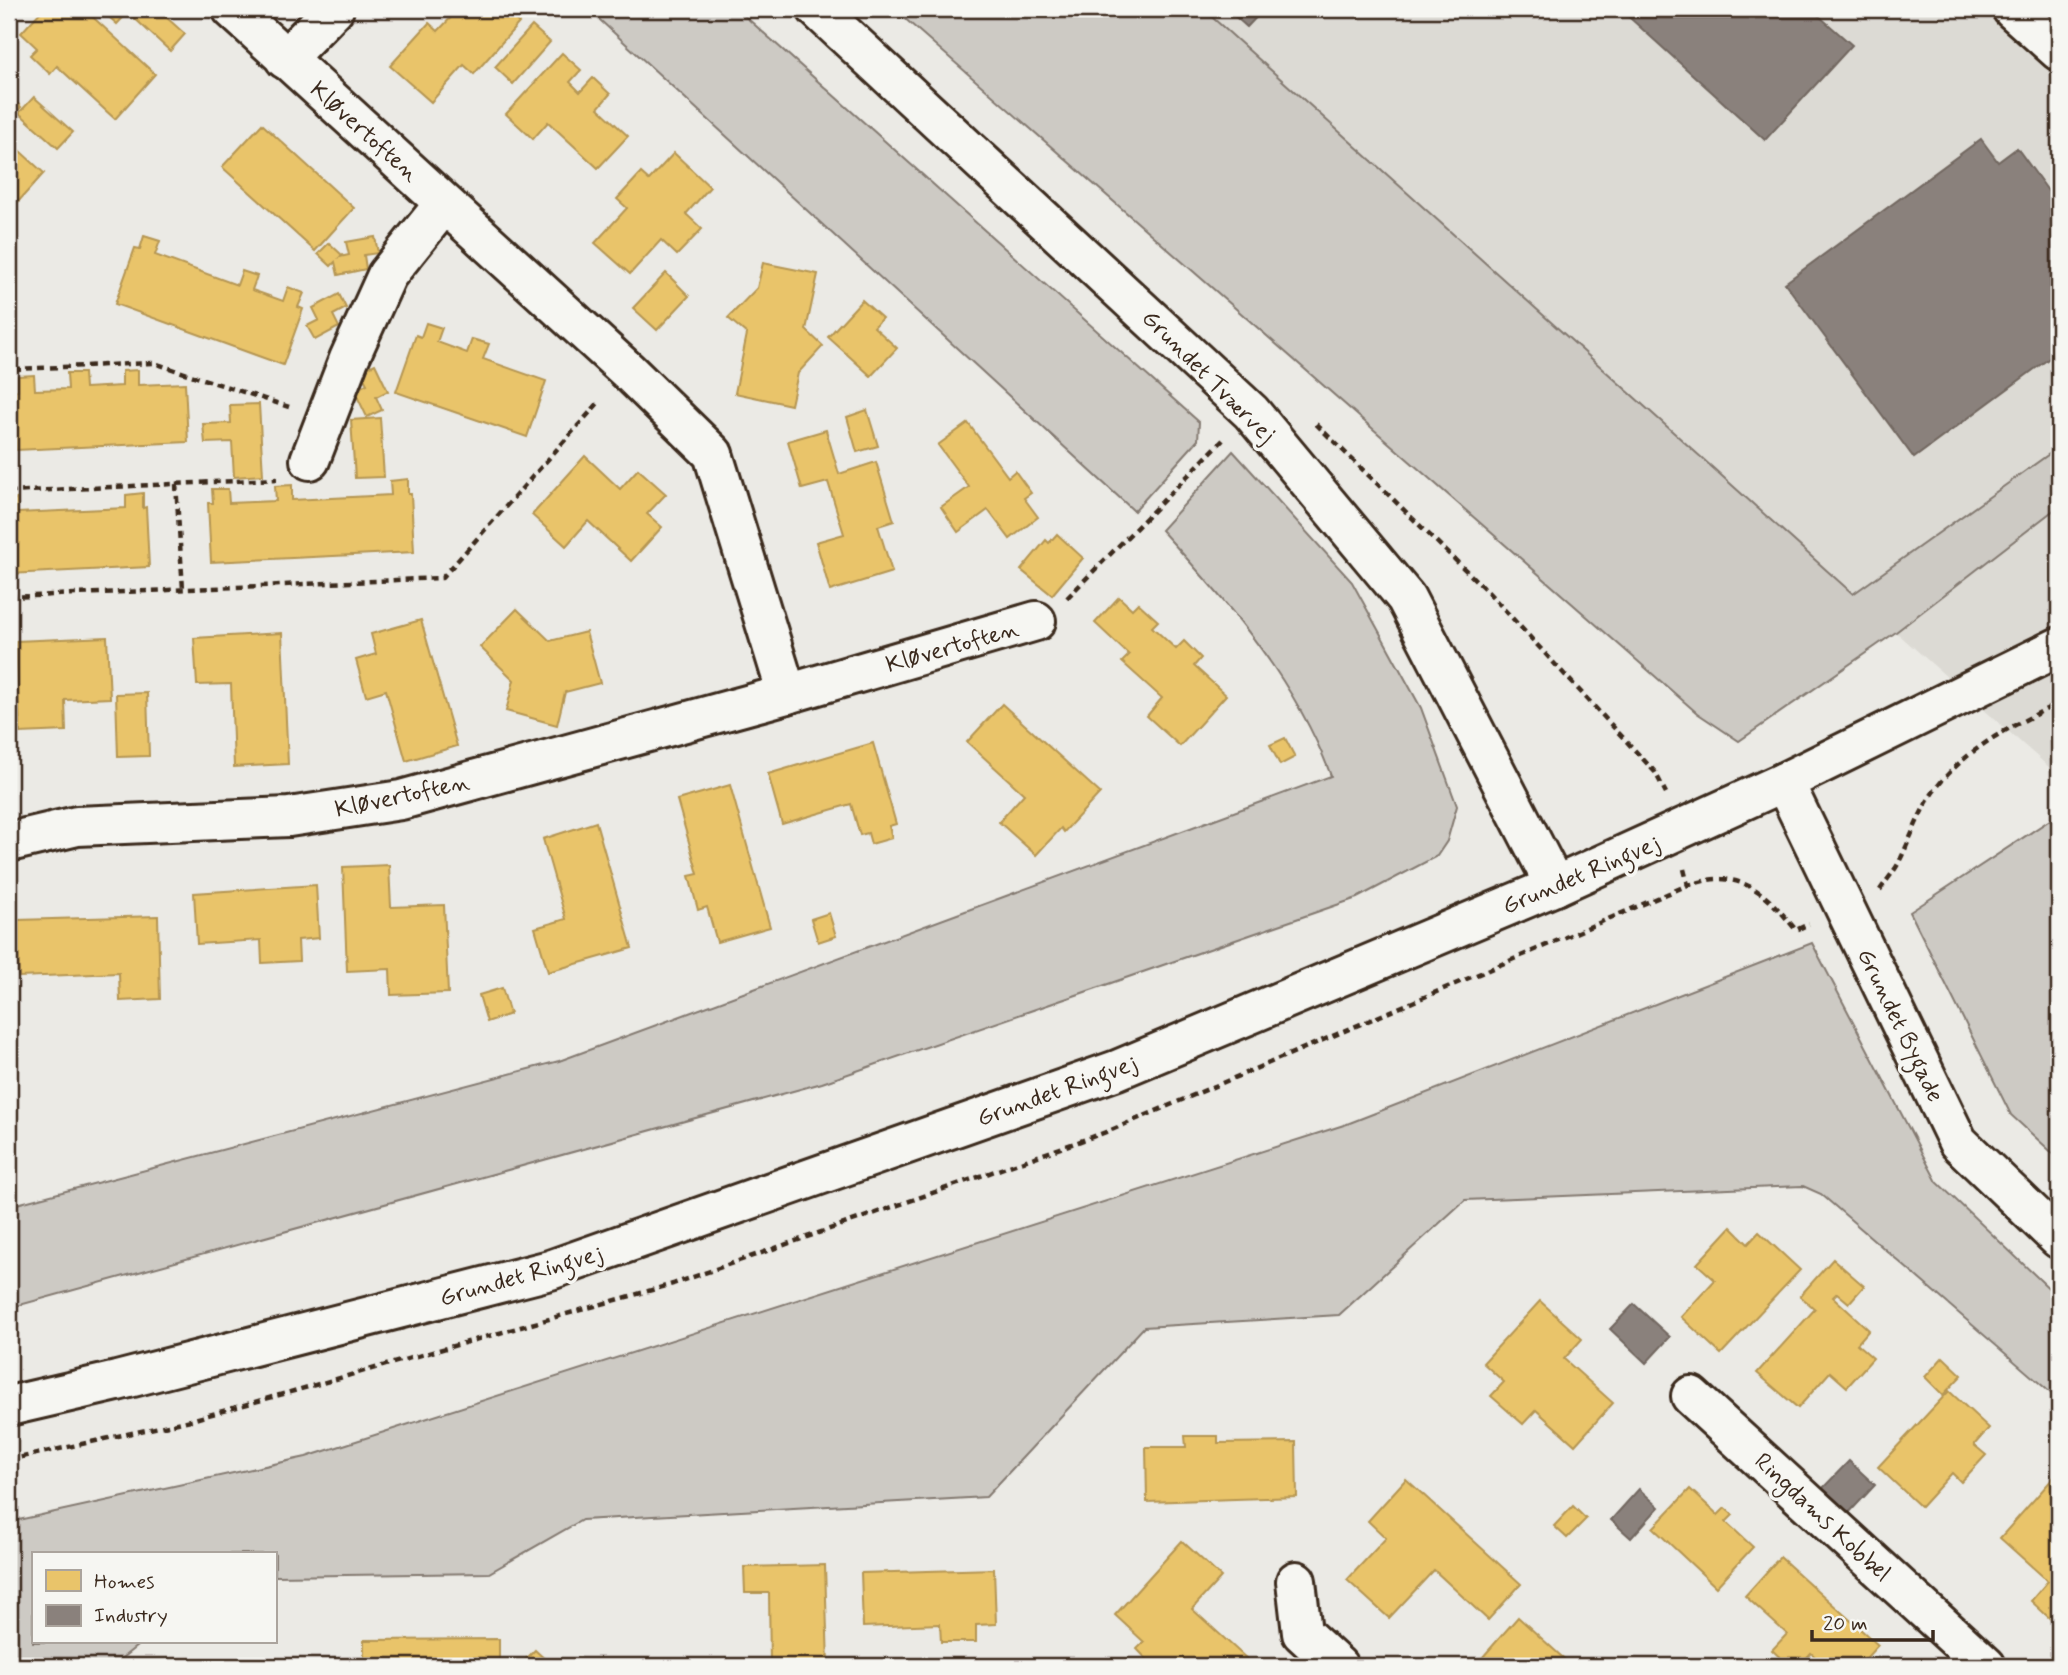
<svg xmlns="http://www.w3.org/2000/svg" width="2068" height="1675" font-family="Mynerve,sans-serif">
  <style>
    .built { fill: #dcdad4 }
    .green { fill: #cdcac4; stroke: #847a71; stroke-width: 2 }
    .homes { fill: #e9c46a; stroke: #b59653; stroke-width: 2 }
    .industry { fill: #8a817c; stroke: #726760; stroke-width: 2 }
    .lines { fill: none; stroke-linecap: round; stroke-linejoin: round }
    .minor-casing { stroke: #3b2a1e; stroke-width: 44 }
    .tertiary-casing { stroke: #3b2a1e; stroke-width: 44 }
    .path { stroke: #3b2a1e; stroke-width: 4.5; stroke-dasharray: 7 5; stroke-linecap: butt }
    .minor { stroke: #f6f6f2; stroke-width: 38 }
    .tertiary { stroke: #f6f6f2; stroke-width: 38 }
    .labels { text-anchor: middle; stroke-width: 7; stroke-linejoin: round; paint-order: stroke }
    .street-label { font-size: 24px; fill: #3b2a1e; stroke: #f6f6f2 }
  </style>
  <rect width="100%" height="100%" fill="#ebeae5"/>
  <filter id="ink" filterUnits="userSpaceOnUse"><feTurbulence type="fractalNoise" baseFrequency=".0143" numOctaves="2"/><feDisplacementMap in="SourceGraphic" scale="14" xChannelSelector="R" yChannelSelector="G"/><feConvolveMatrix kernelMatrix="1 2 1 2 8 2 1 2 1" color-interpolation-filters="sRGB"/></filter>
  <g filter="url(#ink)">
    <path class="built" d="M1203,9H2059V776L1896,632Z"/>
    <g class="green">
      <path d="M588,9H737L1199,422L1198,440L1134,511Z"/>
      <path d="M894,9H1203L1853,594L2059,447V506L1896,632L1739,741L1697,713Z"/>
      <path d="M1233,451L1352,582L1421,708L1457,806L1447,841L1437,856L1357,898L822,1083L9,1308V1206L559,1061L1331,776C1296,681 1229,604 1161,530Z"/>
      <path d="M2059,814V1159L2011,1115L1910,912Z"/>
      <path d="M1812,943L1937,1182L2059,1298V1400L1821,1194L1803,1186L1465,1200L1339,1315L1144,1327L986,1497L582,1520L489,1573L275,1576V1554H33V1642H142L112,1666H9V1522L306,1457L1347,1124Z"/>
    </g>
    <g class="homes">
      <path d="M43,9H84L155,74L115,119L57,66L50,74L30,55L37,48L21,33Z"/>
      <path d="M100,9H131L117,24Z"/>
      <path d="M139,9H157L185,34L170,51L132,16Z"/>
      <path d="M459,9H503L519,23L474,74L464,65L431,102L390,66L429,23L438,31Z"/>
      <path d="M532,26L550,42L513,84L495,67Z"/>
      <path d="M562,53L581,70L570,82L580,92L593,78L610,94L598,108L628,136L598,168L548,122L533,139L506,114Z"/>
      <path d="M9,95L21,107L9,121Z"/>
      <path d="M34,97L73,132L58,148L19,113Z"/>
      <path d="M262,124L354,208L315,251L222,167Z"/>
      <path d="M9,141L44,173L9,212Z"/>
      <path d="M674,153L710,187L686,214L702,229L677,255L661,240L630,274L595,243L627,208L617,199L641,173L649,180Z"/>
      <path d="M144,236L160,241L155,255L237,285L242,271L257,276L252,290L283,301L288,287L304,293L298,307L303,309L283,365L115,304L135,248L140,249Z"/>
      <path d="M375,237L378,253L364,255L366,269L338,275L335,262L331,266L318,254L329,243L342,255L340,257L349,255L346,242Z"/>
      <path d="M763,263L818,274L806,330L823,346L798,373L791,405L735,393L747,334L728,318L757,288Z"/>
      <path d="M666,273L689,296L657,330L633,308Z"/>
      <path d="M339,294L346,308L333,315L339,327L315,340L307,326L319,320L313,308Z"/>
      <path d="M862,300L882,318L874,327L897,348L871,376L828,337Z"/>
      <path d="M426,323L442,328L437,342L467,353L472,339L489,344L483,359L546,381L527,437L396,392L416,335L421,337Z"/>
      <path d="M375,364L388,391L376,397L382,410L367,417L354,390L367,384L360,371Z"/>
      <path d="M138,370V385L185,383L188,442L16,450L14,391L18,390V376L34,375L35,390L68,389L67,373H84L85,388L122,386V371Z"/>
      <path d="M259,404L263,475L234,477L232,442L205,443L203,424L231,423L230,405Z"/>
      <path d="M867,410L878,446L857,452L847,417Z"/>
      <path d="M380,418L384,477L355,478L351,420Z"/>
      <path d="M968,423L1008,477L1015,471L1031,493L1024,498L1038,517L1010,539L988,510L958,532L941,507L969,487L938,445Z"/>
      <path d="M826,430L839,474L876,462L894,521L878,526L892,572L830,591L816,542L844,534L828,482L802,489L788,441Z"/>
      <path d="M585,456L620,489L638,469L666,494L647,514L662,527L631,561L588,521L566,546L532,515Z"/>
      <path d="M408,479V494H411L414,552L211,562L208,503H213L212,489H228L229,503L276,501L275,486L292,485V500L391,495L390,481Z"/>
      <path d="M143,493V508L146,507L149,567L9,574V500L17,499V513L126,508V495Z"/>
      <path d="M1057,534L1083,558L1052,595L1021,570L1046,540L1049,543Z"/>
      <path d="M1119,597L1132,609L1138,603L1158,621L1152,627L1176,649L1184,641L1201,658L1194,666L1226,695L1180,746L1147,716L1162,698L1122,662L1129,655L1095,623Z"/>
      <path d="M517,609L550,641L586,632L600,683L565,692L557,725L506,711L514,680L480,647Z"/>
      <path d="M421,620L457,746L406,761L386,690L366,696L356,660L376,654L371,634Z"/>
      <path d="M282,633L288,764L234,767L231,684L197,685L194,638Z"/>
      <path d="M107,637L110,698L65,700L66,731L20,733L16,641Z"/>
      <path d="M147,693L149,756L118,757L116,694Z"/>
      <path d="M1002,704L1100,793L1064,832L1061,828L1036,855L999,822L1024,794L967,742Z"/>
      <path d="M1285,738L1295,757L1280,765L1270,745Z"/>
      <path d="M873,743L896,824L889,826L892,838L871,844L868,833L860,835L851,804L782,824L768,774Z"/>
      <path d="M730,785L770,927L717,942L707,907L698,910L689,876L698,874L677,800Z"/>
      <path d="M596,822L632,948L548,972L535,928L566,919L543,839Z"/>
      <path d="M389,865L391,907L444,905L448,993L391,995L390,969L347,971L343,867Z"/>
      <path d="M316,885L319,938L298,940L299,961L262,963L261,940L197,944L194,893Z"/>
      <path d="M829,913L836,936L818,942L811,919Z"/>
      <path d="M158,916L160,999L120,1001L119,973L19,977L17,920Z"/>
      <path d="M502,988L510,1014L487,1022L479,995Z"/>
      <path d="M1731,1227L1748,1244L1759,1232L1800,1270L1721,1354L1681,1317L1715,1280L1697,1264Z"/>
      <path d="M1833,1259L1864,1286L1849,1303L1837,1293L1833,1297L1869,1330L1857,1344L1873,1358L1847,1387L1830,1372L1798,1408L1757,1373L1815,1309L1800,1296Z"/>
      <path d="M1540,1301L1582,1339L1564,1359L1613,1403L1575,1445L1536,1410L1523,1424L1491,1396L1504,1382L1483,1363Z"/>
      <path d="M1943,1357L1962,1375L1943,1395L1925,1377Z"/>
      <path d="M1949,1391L1989,1428L1974,1445L1986,1455L1961,1482L1952,1473L1921,1507L1878,1467Z"/>
      <path d="M1185,1436H1218V1443L1296,1442L1297,1497L1147,1502L1146,1447H1186Z"/>
      <path d="M2054,1477L2059,1482V1627L2031,1601L2048,1581L2000,1538Z"/>
      <path d="M1406,1479L1521,1584L1488,1620L1434,1570L1389,1618L1347,1580L1386,1538L1368,1521Z"/>
      <path d="M1690,1489L1718,1515L1725,1508L1733,1515L1726,1522L1753,1547L1716,1587L1653,1528Z"/>
      <path d="M1573,1506L1586,1519L1567,1538L1554,1526Z"/>
      <path d="M1182,1541L1221,1577L1192,1609L1247,1659L1241,1666H1153L1137,1649L1144,1642L1115,1615Z"/>
      <path d="M1780,1557L1878,1645L1859,1666H1825L1811,1653L1799,1666H1789L1772,1650L1787,1634L1745,1596Z"/>
      <path d="M825,1565L828,1666H768L770,1664L769,1593H745L744,1567Z"/>
      <path d="M994,1569L996,1624L976,1625V1642H941L940,1624L863,1627L861,1573Z"/>
      <path d="M1518,1617L1572,1666H1491L1482,1658Z"/>
      <path d="M499,1639V1666H364V1640Z"/>
      <path d="M535,1650L548,1662L543,1666H519Z"/>
    </g>
    <g class="industry">
      <path d="M1227,9H1264L1247,27Z"/>
      <path d="M1620,9H1811L1852,45L1765,140Z"/>
      <path d="M1981,139L1998,162L2017,148L2059,206V351L1914,458L1785,283Z"/>
      <path d="M1634,1304L1670,1337L1646,1363L1610,1329Z"/>
      <path d="M1849,1461L1875,1485L1846,1516L1820,1491Z"/>
      <path d="M1639,1489L1659,1507L1631,1538L1611,1520Z"/>
    </g>
    <g class="lines">
      <g class="minor-casing">
        <g id="minor">
          <path d="M232,9L628,371L713,454L787,694"/>
          <path d="M817,9L1251,412L1406,598L1555,886"/>
          <path d="M2012,9L2059,51"/>
          <path d="M285,59L334,9"/>
          <path d="M310,460L349,359L387,275L444,204"/>
          <path d="M9,842L77,826L289,817L401,800L787,694L1036,621"/>
          <path d="M1691,1396L1986,1666"/>
          <path d="M9,1406L117,1381L550,1270L1117,1070L1555,886L1784,782L1958,1142L2059,1239"/>
          <path d="M1296,1581L1302,1633L1338,1666"/>
        </g>
      </g>
      <g class="tertiary-casing">
        <path id="tertiary" d="M1784,782L2059,647"/>
      </g>
      <g class="path">
        <path d="M14,369L154,363L289,407"/>
        <path d="M1316,424L1489,593L1655,772L1666,793"/>
        <path d="M176,484L183,589"/>
        <path d="M9,492L277,479"/>
        <path d="M9,597L442,578L600,401"/>
        <path d="M1067,598L1223,440"/>
        <path d="M1684,869L1688,885"/>
        <path d="M1880,890C1885,882 1893,873 1898,864C1911,839 1919,810 1937,787C1969,746 2014,725 2059,703"/>
        <path d="M9,1460L191,1420L673,1284L1109,1131L1688,885C1698,883 1710,878 1721,879C1757,881 1775,905 1796,930L1809,924"/>
      </g>
      <use href="#minor" class="minor"/>
      <use href="#tertiary" class="tertiary"/>
    </g>
  </g>
  <g class="labels">
    <g class="street-label">
      <text transform="translate(365 131) rotate(42)" y="8">Kløvertoften</text>
      <text transform="translate(1209 376) rotate(45)" y="8">Grundet Tværvej</text>
      <text transform="translate(952 646) rotate(-16)" y="8">Kløvertoften</text>
      <text transform="translate(402 795) rotate(-12)" y="8">Kløvertoften</text>
      <text transform="translate(1581 874) rotate(-23)" y="8">Grundet Ringvej</text>
      <text transform="translate(1901 1025) rotate(64)" y="8">Grundet Bygade</text>
      <text transform="translate(1057 1090) rotate(-20)" y="8">Grundet Ringvej</text>
      <text transform="translate(521 1275) rotate(-16)" y="8">Grundet Ringvej</text>
      <text transform="translate(1823 1517) rotate(43)" y="8">Ringdams Kobbel</text>
    </g>
  </g>
  <rect width="2068" height="1675" fill="none" stroke="#f6f6f2" stroke-width="35"/>
  <rect x="18" y="18" width="2033" height="1640" fill="none" stroke="#3b2a1e" stroke-width="2.5" filter="url(#ink)"/>
  <rect x="32" y="1552" width="245" height="91" fill="#f6f6f2" stroke="#aba49d" stroke-width="2"/>
  <rect x="46" y="1570" width="35" height="21" fill="#e9c46a" stroke="#aba49d" stroke-width="2"/>
  <text x="94" y="1588" font-size="21" fill="#3b2a1e">Homes</text>
  <rect x="46" y="1605" width="35" height="21" fill="#8a817c" stroke="#aba49d" stroke-width="2"/>
  <text x="94" y="1622" font-size="21" fill="#3b2a1e">Industry</text>
  <path d="M1812 1630v10h121v-10" fill="none" stroke="#3b2a1e" stroke-width="3.5"/>
  <text x="1823" y="1630" font-size="21" fill="#3b2a1e" stroke="#f6f6f2" stroke-width="5" paint-order="stroke">20 m</text>
</svg>
